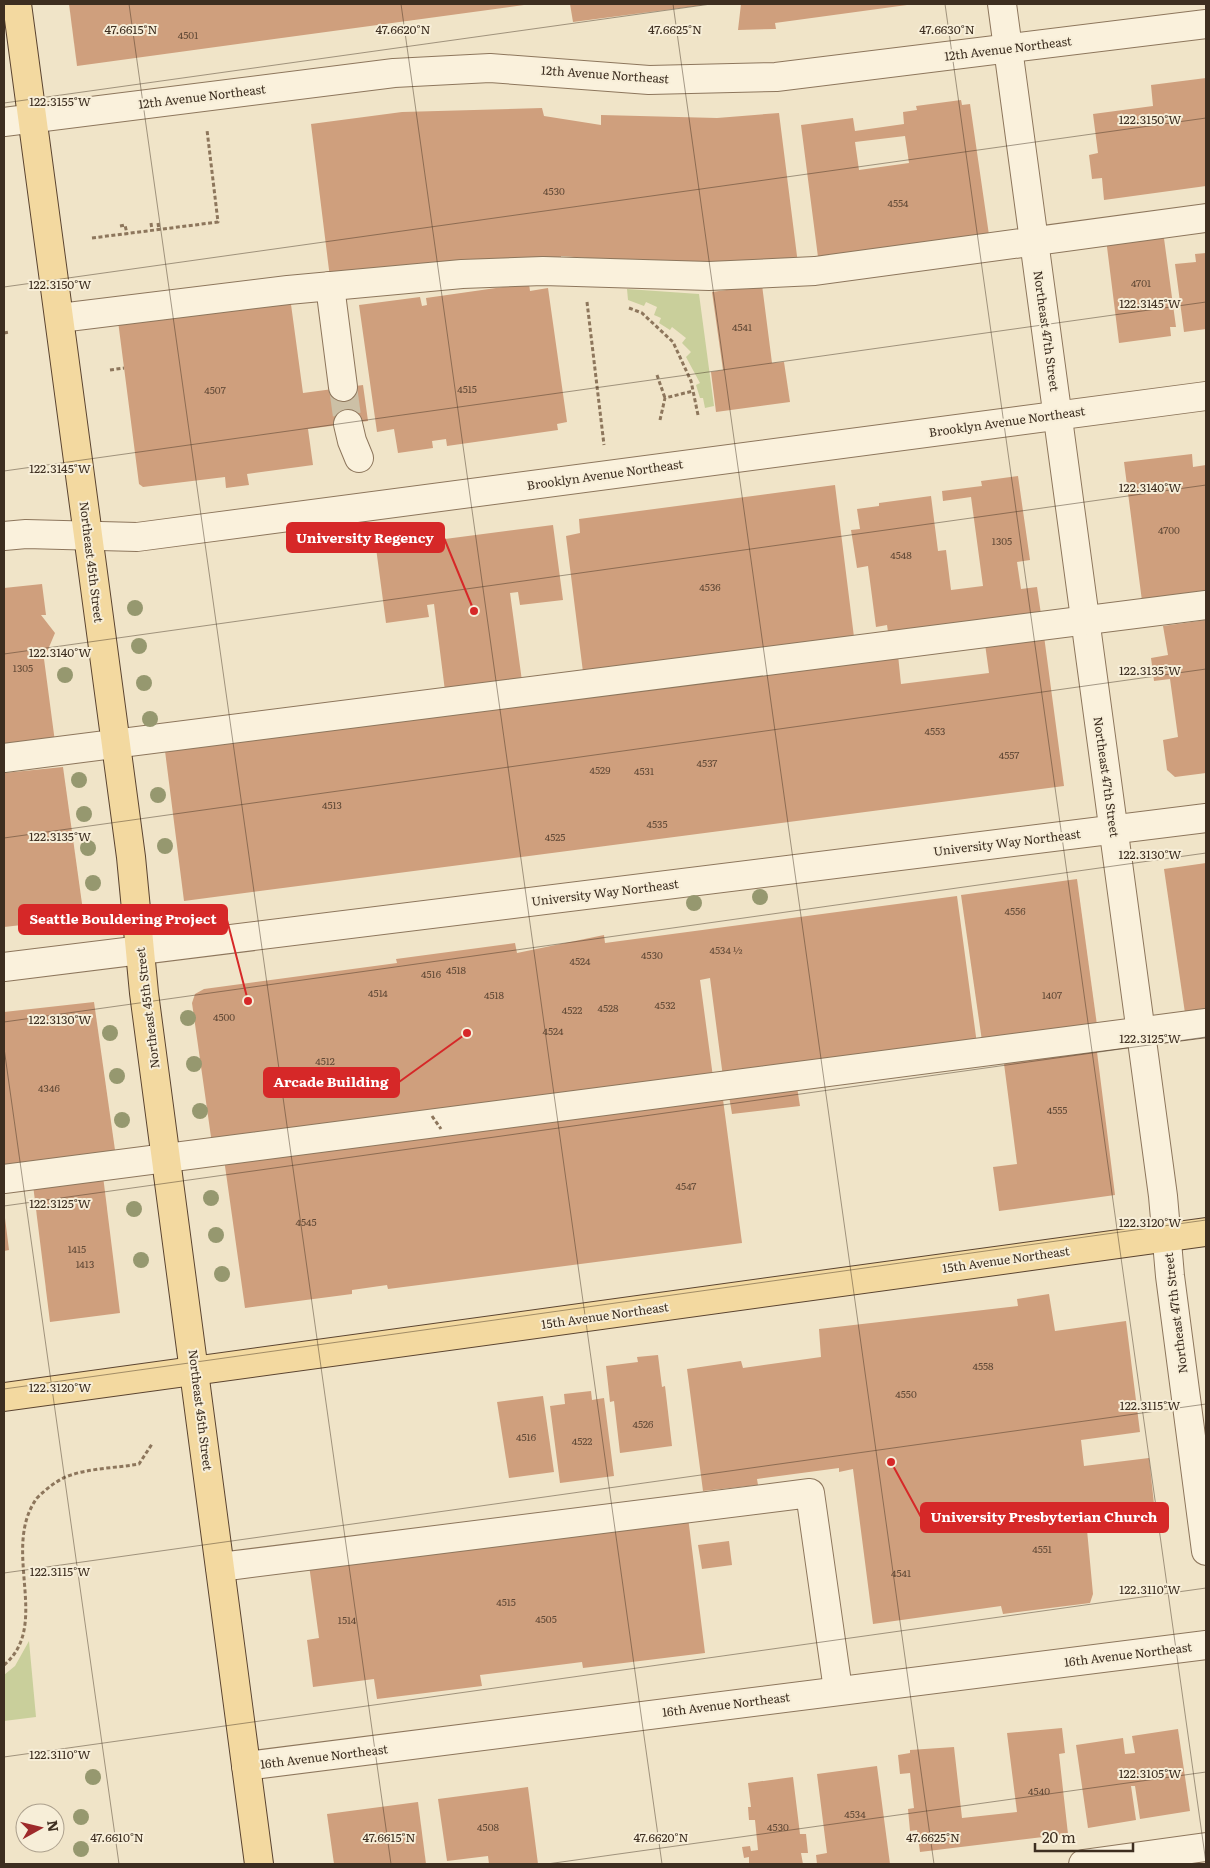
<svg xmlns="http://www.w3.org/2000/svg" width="1210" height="1868" font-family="Literata,serif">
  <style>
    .green { fill: #c9cf9b }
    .building { fill: #cf9f7d; fill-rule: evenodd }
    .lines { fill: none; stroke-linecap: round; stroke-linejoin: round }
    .minor-tunnel { stroke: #ccc0a6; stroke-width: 28; stroke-dasharray: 28 14; stroke-linecap: butt }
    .minor-casing { stroke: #8d765c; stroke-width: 30 }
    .major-casing { stroke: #5b4430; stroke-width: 30 }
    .path { stroke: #8d765c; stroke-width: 3; stroke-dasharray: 4 2.5; stroke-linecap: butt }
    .minor { stroke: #faf1dc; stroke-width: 28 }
    .major { stroke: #f3d9a0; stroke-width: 28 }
    .path-bridge { stroke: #8d765c; stroke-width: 3; stroke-dasharray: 4 2.5; stroke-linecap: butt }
    .tree { fill: #96986f }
    .ticks { fill: none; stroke: #3d2e20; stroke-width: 1; stroke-opacity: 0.45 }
    .labels { text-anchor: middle; stroke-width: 4; stroke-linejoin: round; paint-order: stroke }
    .number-label { font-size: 10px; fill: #624a37 }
    .street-label { font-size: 12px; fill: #3d2e20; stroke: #f7eed8 }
    .ticks-label { font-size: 12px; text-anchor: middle; fill: #3d2e20; stroke: #f7eed8; stroke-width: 4; stroke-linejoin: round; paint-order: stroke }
    .leader { fill: none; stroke: #d62828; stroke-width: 2 }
    .callout-dot { fill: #d62828; stroke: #f7eed8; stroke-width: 2 }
    .callout { fill: #d62828; stroke: #d62828; stroke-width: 2 }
    .callout-label { font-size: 14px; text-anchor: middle; font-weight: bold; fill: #fff }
  </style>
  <rect width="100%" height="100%" fill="#f0e4c8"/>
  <g class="green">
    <path d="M627,289L699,294L714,406L705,408L703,398H700L696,385L700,383L686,357L691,352L682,343L686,338L672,327L670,330L659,323L661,318L654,315L657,307L646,302L644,306L628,300Z"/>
    <path d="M29,1641L36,1717L4,1721V1675L15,1666Z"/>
  </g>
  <g class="building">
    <path d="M69,4H524V5L77,66Z"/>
    <path d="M570,4H703V5L573,22Z"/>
    <path d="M741,4H907V5L775,23L776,29L738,30Z"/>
    <path d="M1206,78V186L1104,200L1102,178L1092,179L1089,155L1098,153L1093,114L1153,106L1151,85Z"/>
    <path d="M961,100L962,105L970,104L989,235L818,257L801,125L853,118L855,131L904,124L903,112L917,110L916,106ZM905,136L909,163L859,170L855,142Z"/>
    <path d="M542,108L544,116L601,125V115L717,118L779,113L798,264L642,262L561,256V263L330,278L311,124L402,112Z"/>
    <path d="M1163,231L1176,327H1170L1171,336L1119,343L1106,239Z"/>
    <path d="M1206,253V329L1184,332L1175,264L1196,262L1195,254Z"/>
    <path d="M525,284H529L530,291L548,288L567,422L557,424L558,430L447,446L446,439L432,441L433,448L398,453L394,429L377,432L359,305L420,297L422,306L427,305L426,298Z"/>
    <path d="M762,285L772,363L784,362L790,402L716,412L711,372L723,370L712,292Z"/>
    <path d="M290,297L303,393L363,385L368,421L308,429L313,465L247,474L249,485L226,488L225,477L143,487L139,484L118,321Z"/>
    <path d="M1192,454L1193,467L1206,465V593L1142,601L1124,462Z"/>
    <path d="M1018,476L1030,560L1017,562L1021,589L1037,587L1042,621L889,639L887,625L876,627L868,566L857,568L851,530L860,529L857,509L879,506V503L931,496L938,551L946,550L951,590L983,586L971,497L943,501L942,491L982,486L981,481Z"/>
    <path d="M835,485L854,637L583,672L566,536L580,533L579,519Z"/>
    <path d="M553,525L563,600L520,605L518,592L510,593L522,681L445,691L434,604L427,605L429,617L386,623L376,548Z"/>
    <path d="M42,584L46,615H41L55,633L44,659L55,742L4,748V588Z"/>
    <path d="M1206,620V773L1175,777L1167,770L1163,740L1178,737L1170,679L1154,681L1151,658L1168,655L1163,626Z"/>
    <path d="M1044,636L1064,786L184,901L165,751L898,655L901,684L989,673L985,644Z"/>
    <path d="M63,767L84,918L4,927V773Z"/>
    <path d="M1206,863V1017L1186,1020L1164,869Z"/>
    <path d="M1077,879L1097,1025L982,1041L961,895Z"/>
    <path d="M957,896L977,1044L723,1077L710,978L700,980L713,1077L624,1089L623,1084L537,1102L212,1144L192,1003L195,994L204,989L397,963L396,959L515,943L517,953L604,935L605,943Z"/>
    <path d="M94,1002L115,1150L4,1167V1012Z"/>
    <path d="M1096,1044L1115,1195L999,1211L993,1167L1017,1164L1003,1056Z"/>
    <path d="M797,1087L800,1106L732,1114L729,1096Z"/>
    <path d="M722,1092L742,1243L388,1289L387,1285L352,1290V1294L245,1308L224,1159Z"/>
    <path d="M103,1176L120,1313L50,1322L33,1185Z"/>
    <path d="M4,1210L9,1250L4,1251Z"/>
    <path d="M1049,1294L1055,1331L1126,1321L1140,1432L1081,1440L1084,1466L1149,1458L1156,1522L1087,1530L1093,1594L1090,1603L1003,1614L1001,1606L873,1624L853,1469L839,1472V1468L757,1479L758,1485L703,1491L687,1369L741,1361L743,1368L821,1357L819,1329L1018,1306L1017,1299Z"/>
    <path d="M658,1355L662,1387L665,1386L672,1446L620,1453L614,1401L610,1402L606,1366L638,1362L637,1357Z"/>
    <path d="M591,1391L592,1400L604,1398L614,1476L560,1483L550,1406L565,1404L564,1394Z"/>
    <path d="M543,1396L554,1472L509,1478L497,1402Z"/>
    <path d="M688,1517L705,1653L583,1668L582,1662L480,1675L482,1686L377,1699L374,1679L313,1687L307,1640L319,1638L309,1565Z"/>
    <path d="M729,1541L732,1565L702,1569L698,1545Z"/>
    <path d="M1062,1728L1065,1753L1059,1754L1068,1834L920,1852L917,1830L910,1831L908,1809L914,1808L910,1773L900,1774L898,1755L910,1753V1750L954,1747L962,1818L1017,1812L1007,1733Z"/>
    <path d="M1178,1729L1190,1811L1140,1819L1135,1786H1131L1136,1820L1088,1828L1076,1745L1123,1738L1125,1754L1135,1753L1132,1736Z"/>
    <path d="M877,1766L890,1864H817L816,1855L827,1853L817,1774Z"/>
    <path d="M793,1777L800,1834H806L808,1853H801L803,1864H749V1857L744,1858L742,1847L750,1846L751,1851L758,1850L755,1820H749L748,1807H751L748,1783Z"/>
    <path d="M528,1787L538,1864H489L488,1856L447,1861L438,1799Z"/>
    <path d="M418,1802L426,1864H334L327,1814Z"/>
  </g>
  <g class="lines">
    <path class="minor-tunnel" d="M343,387L348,424"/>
    <g class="minor-casing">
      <g id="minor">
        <path d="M1002,4L1163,1196L1170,1276L1206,1551"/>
        <path d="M4,122L394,73L490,68L649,80L776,77L1206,24"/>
        <path d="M330,286L343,387"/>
        <path d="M60,318L288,290L462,274L543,271L709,276L815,271L1206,218"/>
        <path d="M348,424L352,441L359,458"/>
        <path d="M4,536L26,534L137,537L1206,396"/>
        <path d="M4,758L1206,605"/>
        <path d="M4,967L1206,818"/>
        <path d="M4,1179L1206,1023"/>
        <path d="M220,1567L810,1493L838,1690"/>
        <path d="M246,1766L1206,1645"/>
        <path d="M1083,1864L1206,1847"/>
      </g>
    </g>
    <g class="major-casing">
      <g id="major">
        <path d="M17,4L131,857L144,993L259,1864"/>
        <path d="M4,1397L1206,1232"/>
      </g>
    </g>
    <g class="path">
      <path d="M151,223L152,230"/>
      <path d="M158,223L159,230"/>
      <path d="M120,226L125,225L127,234"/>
      <path d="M92,238L218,222L207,130"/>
      <path d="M587,302L604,445"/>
      <path d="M629,308L642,313L673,342L691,381L698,415"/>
      <path d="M4,333L9,332"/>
      <path d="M110,370L124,368"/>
      <path d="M657,375L665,398"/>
      <path d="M660,420L665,398L693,391"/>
      <path d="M4,1665C52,1625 0,1549 37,1498C46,1489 56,1481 68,1476C90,1468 116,1468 139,1464L152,1444"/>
    </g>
    <use href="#minor" class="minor"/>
    <use href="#major" class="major"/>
    <path class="path-bridge" d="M432,1116L441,1129"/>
  </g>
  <g class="tree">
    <circle cx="135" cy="608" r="8"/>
    <circle cx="139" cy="646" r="8"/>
    <circle cx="65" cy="675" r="8"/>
    <circle cx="144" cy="683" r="8"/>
    <circle cx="150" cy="719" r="8"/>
    <circle cx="79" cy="780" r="8"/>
    <circle cx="158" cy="795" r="8"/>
    <circle cx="84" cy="814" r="8"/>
    <circle cx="165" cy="846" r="8"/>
    <circle cx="88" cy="848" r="8"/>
    <circle cx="93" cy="883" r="8"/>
    <circle cx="760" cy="897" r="8"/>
    <circle cx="694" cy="903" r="8"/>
    <circle cx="188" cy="1018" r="8"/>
    <circle cx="110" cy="1033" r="8"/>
    <circle cx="194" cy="1064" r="8"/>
    <circle cx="117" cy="1076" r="8"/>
    <circle cx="200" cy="1111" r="8"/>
    <circle cx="122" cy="1120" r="8"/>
    <circle cx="211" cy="1198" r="8"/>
    <circle cx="134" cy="1209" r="8"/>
    <circle cx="216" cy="1235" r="8"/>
    <circle cx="141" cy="1260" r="8"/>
    <circle cx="222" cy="1274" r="8"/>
    <circle cx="93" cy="1777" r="8"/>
    <circle cx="81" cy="1817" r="8"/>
    <circle cx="81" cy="1849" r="8"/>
  </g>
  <path class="ticks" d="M129,4L391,1864M401,4L662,1864M673,4L934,1864M945,4L1206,1863M4,103L711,4M4,287L1206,118M4,471L1206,302M4,654L1206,485M4,838L1206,669M4,1022L1206,853M4,1048L119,1864M4,1206L1206,1037M4,1389L1206,1220M4,1573L1206,1404M4,1757L1206,1588M547,1864L1206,1772"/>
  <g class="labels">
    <g class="number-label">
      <text x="188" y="39">4501</text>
      <text x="554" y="195">4530</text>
      <text x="898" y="207">4554</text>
      <text x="1141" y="287">4701</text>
      <text x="742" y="331">4541</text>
      <text x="467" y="393">4515</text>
      <text x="215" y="394">4507</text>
      <text x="1169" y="534">4700</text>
      <text x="1002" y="545">1305</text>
      <text x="901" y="559">4548</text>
      <text x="710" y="591">4536</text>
      <text x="23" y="672">1305</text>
      <text x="935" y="735">4553</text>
      <text x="1009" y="759">4557</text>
      <text x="707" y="767">4537</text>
      <text x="600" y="774">4529</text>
      <text x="644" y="775">4531</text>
      <text x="332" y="809">4513</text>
      <text x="657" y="828">4535</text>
      <text x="555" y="841">4525</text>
      <text x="1015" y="915">4556</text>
      <text x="726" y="954">4534 ½</text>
      <text x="652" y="959">4530</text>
      <text x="580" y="965">4524</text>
      <text x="456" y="974">4518</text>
      <text x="431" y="978">4516</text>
      <text x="378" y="997">4514</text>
      <text x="494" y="999">4518</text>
      <text x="1052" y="999">1407</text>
      <text x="665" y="1009">4532</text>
      <text x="608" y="1012">4528</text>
      <text x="572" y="1014">4522</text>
      <text x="224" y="1021">4500</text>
      <text x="553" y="1035">4524</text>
      <text x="325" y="1065">4512</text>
      <text x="49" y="1092">4346</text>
      <text x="1057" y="1114">4555</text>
      <text x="686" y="1190">4547</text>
      <text x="306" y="1226">4545</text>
      <text x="77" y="1253">1415</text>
      <text x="85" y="1268">1413</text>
      <text x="983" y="1370">4558</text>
      <text x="906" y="1398">4550</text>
      <text x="643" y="1428">4526</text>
      <text x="526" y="1441">4516</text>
      <text x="582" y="1445">4522</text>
      <text x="1042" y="1553">4551</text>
      <text x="901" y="1577">4541</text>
      <text x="506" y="1606">4515</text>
      <text x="546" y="1623">4505</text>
      <text x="347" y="1624">1514</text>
      <text x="1039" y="1795">4540</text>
      <text x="855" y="1818">4534</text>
      <text x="488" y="1831">4508</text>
      <text x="778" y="1831">4530</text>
    </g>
    <g class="street-label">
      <text transform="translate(1008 49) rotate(-7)" y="4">12th Avenue Northeast</text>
      <text transform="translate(605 75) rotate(4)" y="4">12th Avenue Northeast</text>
      <text transform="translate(202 97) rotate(-7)" y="4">12th Avenue Northeast</text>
      <text transform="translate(1046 331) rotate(82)" y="4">Northeast 47th Street</text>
      <text transform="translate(1007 422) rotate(-8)" y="4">Brooklyn Avenue Northeast</text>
      <text transform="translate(605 475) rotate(-8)" y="4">Brooklyn Avenue Northeast</text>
      <text transform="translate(91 562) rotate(83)" y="4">Northeast 45th Street</text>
      <text transform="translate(1106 777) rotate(82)" y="4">Northeast 47th Street</text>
      <text transform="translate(1007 843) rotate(-7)" y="4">University Way Northeast</text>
      <text transform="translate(605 893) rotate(-7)" y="4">University Way Northeast</text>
      <text transform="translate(148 1008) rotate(-97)" y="4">Northeast 45th Street</text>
      <text transform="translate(1006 1260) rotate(-8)" y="4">15th Avenue Northeast</text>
      <text transform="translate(1176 1313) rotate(-97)" y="4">Northeast 47th Street</text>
      <text transform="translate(605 1316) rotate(-8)" y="4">15th Avenue Northeast</text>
      <text transform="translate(200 1410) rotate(83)" y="4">Northeast 45th Street</text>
      <text transform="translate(1128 1655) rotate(-7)" y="4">16th Avenue Northeast</text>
      <text transform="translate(726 1705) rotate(-7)" y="4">16th Avenue Northeast</text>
      <text transform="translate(324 1757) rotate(-7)" y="4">16th Avenue Northeast</text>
    </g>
  </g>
  <g class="ticks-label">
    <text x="131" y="34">47.6615°N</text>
    <text x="403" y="34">47.6620°N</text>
    <text x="675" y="34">47.6625°N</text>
    <text x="947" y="34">47.6630°N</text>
    <text x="60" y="106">122.3155°W</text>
    <text x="1150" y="124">122.3150°W</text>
    <text x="60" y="289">122.3150°W</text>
    <text x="1150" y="308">122.3145°W</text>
    <text x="60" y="473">122.3145°W</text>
    <text x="1150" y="492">122.3140°W</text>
    <text x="60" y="657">122.3140°W</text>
    <text x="1150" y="675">122.3135°W</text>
    <text x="60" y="841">122.3135°W</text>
    <text x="1150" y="859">122.3130°W</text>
    <text x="60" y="1024">122.3130°W</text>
    <text x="1150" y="1043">122.3125°W</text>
    <text x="60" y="1208">122.3125°W</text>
    <text x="1150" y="1227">122.3120°W</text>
    <text x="60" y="1392">122.3120°W</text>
    <text x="1150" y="1410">122.3115°W</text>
    <text x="60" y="1576">122.3115°W</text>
    <text x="1150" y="1594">122.3110°W</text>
    <text x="60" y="1759">122.3110°W</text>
    <text x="1150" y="1778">122.3105°W</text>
    <text x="117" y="1842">47.6610°N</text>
    <text x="389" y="1842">47.6615°N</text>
    <text x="661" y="1842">47.6620°N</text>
    <text x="933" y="1842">47.6625°N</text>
  </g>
  <path class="leader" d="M474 611L444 538M248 1001L227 920M467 1033L399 1082M891 1462L921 1517"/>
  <g class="callout-dot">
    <circle cx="474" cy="611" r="5"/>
    <circle cx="248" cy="1001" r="5"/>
    <circle cx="467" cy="1033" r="5"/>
    <circle cx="891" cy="1462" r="5"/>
  </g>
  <g class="callout">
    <rect x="287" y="523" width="157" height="29" rx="5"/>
    <rect x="19" y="905" width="208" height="29" rx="5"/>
    <rect x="264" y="1068" width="135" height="29" rx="5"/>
    <rect x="921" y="1503" width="247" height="29" rx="5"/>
  </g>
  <g class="callout-label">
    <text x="365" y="543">University Regency</text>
    <text x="123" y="924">Seattle Bouldering Project</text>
    <text x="331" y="1087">Arcade Building</text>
    <text x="1044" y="1522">University Presbyterian Church</text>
  </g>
  <rect width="1210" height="1868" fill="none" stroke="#3d2e20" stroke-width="10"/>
  <g transform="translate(40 1828) rotate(82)"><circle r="24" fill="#f7eed8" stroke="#ada18e"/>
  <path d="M0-4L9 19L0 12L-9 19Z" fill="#9e2a2b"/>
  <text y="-8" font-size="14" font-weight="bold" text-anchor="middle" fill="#3d2e20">N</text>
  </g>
  <path d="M1035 1843v8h98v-8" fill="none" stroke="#3d2e20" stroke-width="2.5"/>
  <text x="1042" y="1843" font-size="15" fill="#3d2e20" stroke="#f7eed8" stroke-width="4" paint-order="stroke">20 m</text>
</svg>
